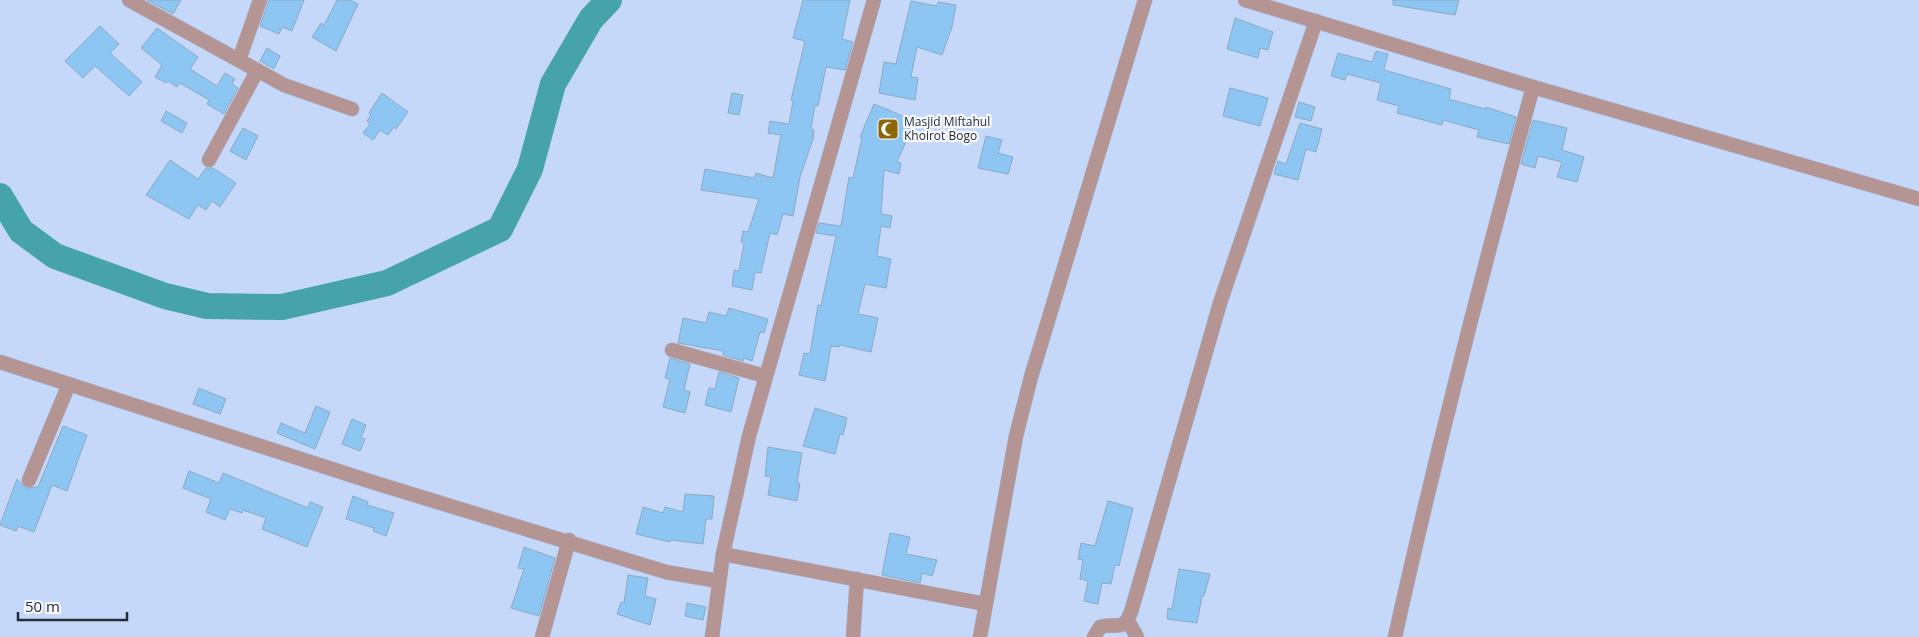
<svg xmlns="http://www.w3.org/2000/svg" width="1919" height="637" font-family="'Open Sans',sans-serif">
  <style>
    .lines { fill: none; stroke-linecap: round; stroke-linejoin: round }
    .river { stroke: #47a3aa; stroke-width: 26 }
    .building { fill: #8dc6f3; stroke: #8aaac3 }
    .minor-casing { stroke: #a6b6d3; stroke-width: 15 }
    .tertiary-casing { stroke: #a6b6d3; stroke-width: 15 }
    .minor { stroke: #b59593; stroke-width: 14 }
    .tertiary { stroke: #b59593; stroke-width: 14 }
    .labels { text-anchor: middle; stroke-width: 4.5; stroke-linejoin: round; paint-order: stroke }
    .poi-label { font-size: 12px; fill: #252c39; stroke: #f7f9fc; text-anchor: start }
  </style>
  <rect width="100%" height="100%" fill="#c6d8fa"/>
  <g class="lines">
    <path class="river" d="M0,196L21,231L55,256L165,296L207,306L282,307L387,283L500,229L530,169L553,84L591,19L609,0"/>
  </g>
  <g class="building">
    <path d="M147,0H181L173,14Z"/>
    <path d="M269,0H304L292,31L282,27L279,34L260,26Z"/>
    <path d="M337,0H350L358,4L336,51L312,37L321,23L324,25Z"/>
    <path d="M803,0H850L842,39L853,42L845,70L826,67L818,106L815,105L811,129L814,130L813,139L800,177L793,216L783,214L777,235L770,233L761,273L755,272L752,290L732,286L734,270L739,271L744,243L741,242L743,231L748,232L759,199L701,190L705,169L754,178L756,173L773,178L781,135L768,133L770,121L789,124L793,101L791,100L805,41L793,38Z"/>
    <path d="M1393,0H1459L1455,15L1393,5Z"/>
    <path d="M911,1L937,6L938,2L956,5L952,27L942,55L917,47L911,77L918,78L915,100L879,93L884,62L896,64Z"/>
    <path d="M1235,18L1273,32L1268,50L1260,48L1258,58L1227,49Z"/>
    <path d="M100,26L119,44L110,53L142,82L129,96L95,66L83,78L65,61Z"/>
    <path d="M157,28L198,57L190,69L217,86L225,73L235,79L232,84L238,88L224,114L207,104L209,100L180,83L177,87L168,81L166,83L155,77L162,65L141,48Z"/>
    <path d="M267,48L280,56L274,69L260,61Z"/>
    <path d="M1376,51L1388,54L1384,70L1451,89L1449,99L1485,109L1486,107L1516,117L1509,144L1477,137L1479,130L1443,120L1442,125L1397,113L1399,106L1377,100L1381,83L1347,74L1345,80L1331,76L1338,53L1372,62Z"/>
    <path d="M1230,88L1268,98L1260,126L1223,116Z"/>
    <path d="M382,93L408,112L396,129L394,127L388,135L380,130L373,140L363,133L370,124L367,121L371,115L369,113Z"/>
    <path d="M732,93L743,95L739,115L728,113Z"/>
    <path d="M1299,102L1315,107L1311,121L1295,117Z"/>
    <path d="M874,104L915,121L897,162L901,163L899,174L884,170L881,214L892,216L890,228L881,226L877,256L891,259L886,288L865,284L858,314L878,318L871,352L840,345L839,347L831,346L825,381L799,375L804,353L810,354L818,305L821,306L836,236L816,233L819,223L841,226L849,177L853,178L862,138L860,137Z"/>
    <path d="M166,111L187,123L182,133L161,121Z"/>
    <path d="M1533,120L1567,128L1562,150L1584,157L1577,182L1557,177L1562,162L1538,156L1535,168L1521,164Z"/>
    <path d="M1300,123L1322,129L1316,152L1306,149L1298,180L1274,174L1278,161L1286,164Z"/>
    <path d="M243,128L258,136L246,160L230,151Z"/>
    <path d="M986,136L1002,140L998,153L1013,157L1008,174L978,168Z"/>
    <path d="M170,160L198,179L206,168H213L236,183L220,207L212,201L206,210L198,205L189,219L146,195Z"/>
    <path d="M729,308L768,319L764,333L760,332L752,361L744,358L743,361L723,355V351L678,343L683,318L706,323L709,312L726,316Z"/>
    <path d="M670,358L690,364L684,390L690,392L685,413L663,407L670,379L665,378Z"/>
    <path d="M719,372L739,378L731,412L705,405L709,388L715,389Z"/>
    <path d="M199,388L226,399L220,414L193,404Z"/>
    <path d="M316,406L330,412L315,449L277,433L281,423L305,433Z"/>
    <path d="M815,408L847,418L843,435L840,434L835,454L803,446Z"/>
    <path d="M352,419L366,425L361,438L365,439L360,451L342,444Z"/>
    <path d="M63,426L87,435L67,491L52,485L34,532L18,526L16,531L0,525L17,479L26,488L38,487Z"/>
    <path d="M768,447L802,453L797,483H800L797,501L768,495L771,477L765,476Z"/>
    <path d="M189,471L219,483L223,473L308,508L310,502L323,507L307,547L262,529L266,518L243,510L242,513L230,509L225,520L206,512L211,499L183,488Z"/>
    <path d="M685,494L714,496L712,519H706L703,544L671,540L670,542L636,534L643,507L663,513L665,507L683,512Z"/>
    <path d="M353,496L368,502L367,505L394,513L386,536L373,531L374,528L346,519Z"/>
    <path d="M1108,501L1133,508L1119,566L1115,565L1111,584L1102,583L1098,604L1084,601L1088,581L1080,579L1083,560L1078,559L1081,543L1095,546Z"/>
    <path d="M890,533L910,537L906,554L937,560L932,576L922,573L920,583L882,575Z"/>
    <path d="M524,547L555,558L539,616L511,608L524,569L518,568Z"/>
    <path d="M1179,569L1210,574L1204,596H1202L1197,623L1167,619L1168,608L1172,609Z"/>
    <path d="M628,575L648,578L645,596L656,599L650,625L617,614L621,602L624,603Z"/>
    <path d="M687,603L706,607L703,620L685,616Z"/>
  </g>
  <g class="lines">
    <g class="minor-casing">
      <g id="minor">
        <path d="M129,0L284,85L352,109"/>
        <path d="M239,60L260,0"/>
        <path d="M209,160L257,71"/>
        <path d="M672,350L765,376"/>
        <path d="M0,362L372,482L666,572L718,581"/>
        <path d="M29,480L69,384"/>
        <path d="M723,554L985,604"/>
        <path d="M1128,621L1137,637"/>
        <path d="M542,637L569,540"/>
        <path d="M712,637L723,554L749,436L874,0"/>
        <path d="M853,637L857,579"/>
        <path d="M980,637L1016,436L1031,377L1145,0"/>
        <path d="M1094,637L1100,627C1116,622 1123,633 1131,612L1220,303L1316,21"/>
        <path d="M1395,637C1436,452 1483,269 1533,87"/>
      </g>
    </g>
    <g class="tertiary-casing">
      <path id="tertiary" d="M1245,0L1533,87L1919,199"/>
    </g>
    <use href="#minor" class="minor"/>
    <use href="#tertiary" class="tertiary"/>
  </g>
  <defs>
    <g id="mosque-square" transform="scale(1.125)"><rect x="-9" y="-9" width="18" height="18" rx="4" fill="#8c6708" stroke="#f7f9fc"/><path d="M3.5-4.9A6 6 0 1 0 3.5 4.9A5 5 0 1 1 3.5-4.9Z" fill="#fff"/></g>
  </defs>
  <g fill-rule="evenodd">
    <use href="#mosque-square" x="888" y="129"/>
  </g>
  <g class="labels">
    <g class="poi-label">
      <text x="904" y="126">Masjid Miftahul<tspan x="904" dy="14">Khoirot Bogo</tspan></text>
    </g>
  </g>
  <path d="M18 612v8h109v-8" fill="none" stroke="#252c39" stroke-width="2.5"/>
  <text x="25" y="612" font-size="15" fill="#252c39" stroke="#f7f9fc" stroke-width="4" paint-order="stroke">50 m</text>
</svg>
